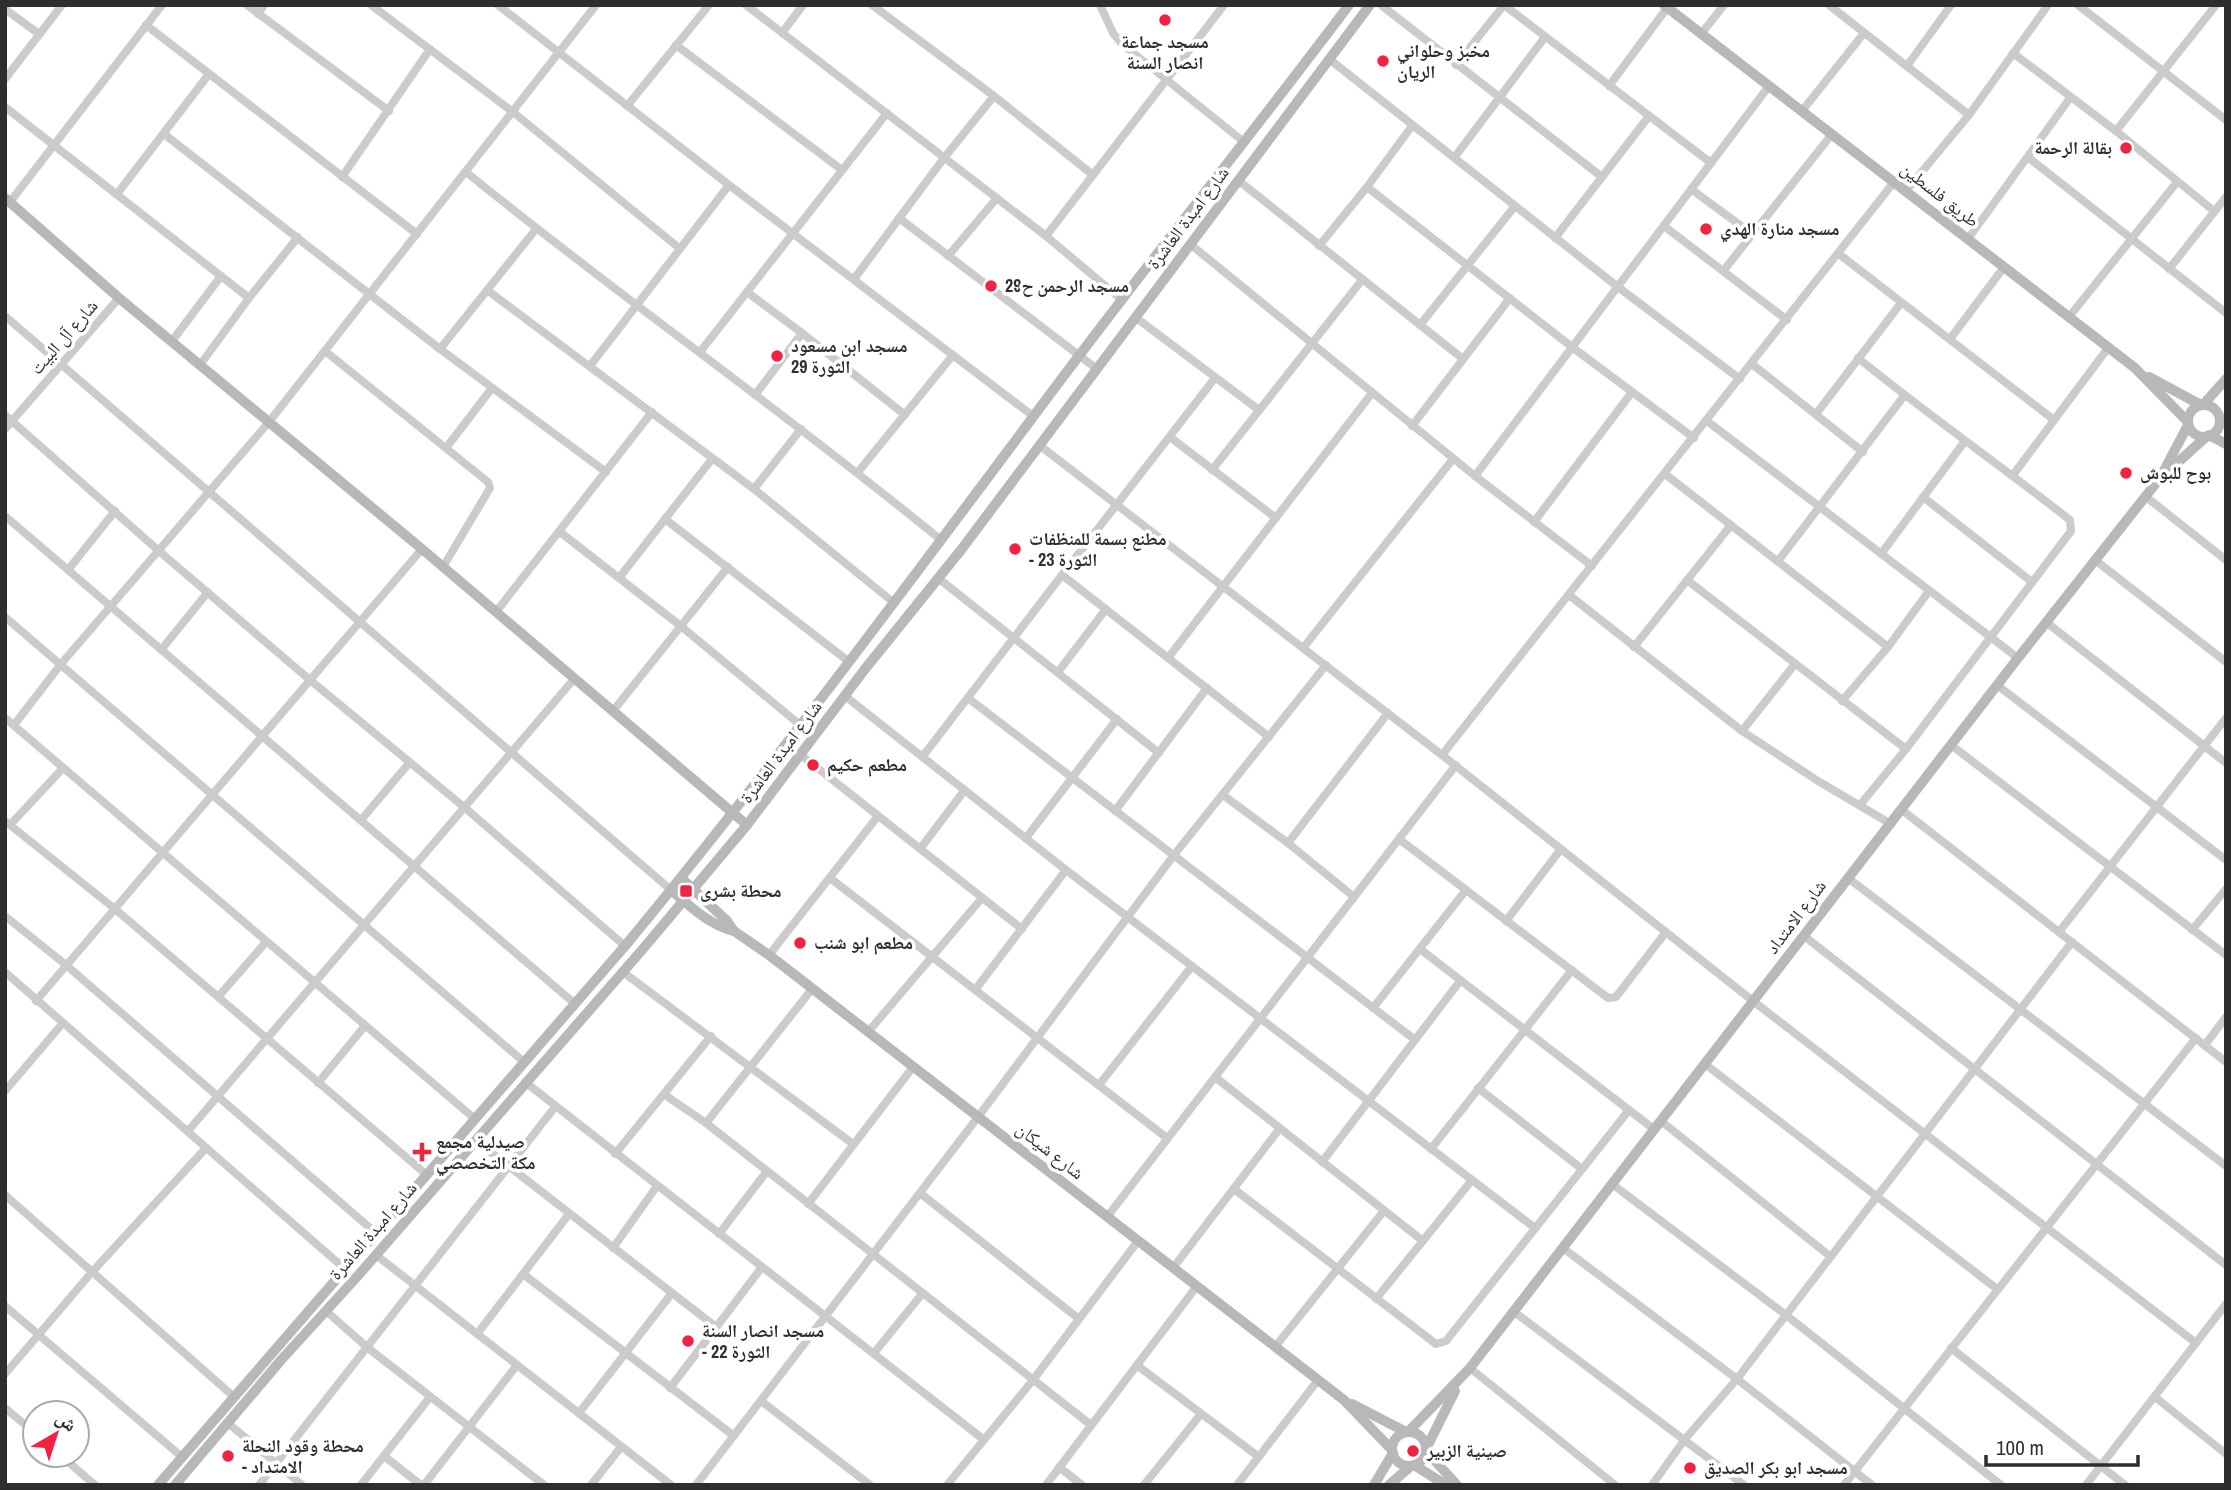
<svg xmlns="http://www.w3.org/2000/svg" width="2231" height="1490" font-family="'Archivo Narrow','Noto Naskh Arabic',sans-serif">
  <style>
    .lines { fill: none; stroke-linecap: round; stroke-linejoin: round }
    .street { stroke: #cbcbcb; stroke-width: 8 }
    .secondary { stroke: #b8b8b8; stroke-width: 10 }
    .poi-dot { fill: #f22242; stroke: #fff; stroke-width: 2.5 }
    .labels { text-anchor: middle; stroke-width: 7; stroke-linejoin: round; paint-order: stroke }
    .poi-label { font-size: 18px; font-weight: bold; fill: #2e2e2e; stroke: #fff; text-anchor: start }
    .street-label { font-size: 18px; fill: #2e2e2e; stroke: #fff }
  </style>
  <rect width="100%" height="100%" fill="#fff"/>
  <g class="lines">
    <g class="street">
      <path d="M247,5L389,111"/>
      <path d="M371,5L513,112L679,248"/>
      <path d="M498,5L729,185L1033,416"/>
      <path d="M746,5L1046,236L1122,300"/>
      <path d="M872,5L994,96L1093,175"/>
      <path d="M1100,5L1113,33L1121,43L1244,142"/>
      <path d="M1381,5L1602,177"/>
      <path d="M1504,5L1711,163"/>
      <path d="M1829,5L1969,115"/>
      <path d="M2078,5L2226,120"/>
      <path d="M5,9L39,34"/>
      <path d="M258,14L264,5"/>
      <path d="M146,25L417,234"/>
      <path d="M782,33L803,5"/>
      <path d="M1701,34L1724,5"/>
      <path d="M676,45L842,170"/>
      <path d="M2013,53L2116,131L2214,211"/>
      <path d="M1329,59L1618,287L1740,379"/>
      <path d="M1456,65L1504,5"/>
      <path d="M1907,66L1951,5"/>
      <path d="M5,79L62,5"/>
      <path d="M1609,86L1667,8"/>
      <path d="M627,106L709,5"/>
      <path d="M5,107L249,298"/>
      <path d="M1802,111L1864,33"/>
      <path d="M2116,131L2216,5"/>
      <path d="M164,134L440,349L606,472"/>
      <path d="M1454,158L1545,37"/>
      <path d="M2029,158L2226,313"/>
      <path d="M466,172C621,298 786,413 941,540"/>
      <path d="M342,177L430,49"/>
      <path d="M1239,181L1463,359"/>
      <path d="M1367,187L1572,347L1694,438"/>
      <path d="M1691,189L1752,234"/>
      <path d="M1906,191L1969,115L2048,5"/>
      <path d="M117,194L209,74"/>
      <path d="M10,202L162,5"/>
      <path d="M899,218L1097,369"/>
      <path d="M1664,226L1787,320"/>
      <path d="M1046,236L1224,5"/>
      <path d="M1555,238L1649,116"/>
      <path d="M1968,239L2070,98"/>
      <path d="M1190,244L1475,476L1592,566"/>
      <path d="M1319,246L1367,187L1412,126"/>
      <path d="M1839,254L2054,420"/>
      <path d="M948,256L997,198"/>
      <path d="M2169,269L2226,197"/>
      <path d="M1724,270L1832,134"/>
      <path d="M854,279L944,158L994,96"/>
      <path d="M487,290L754,489L893,602"/>
      <path d="M747,292L802,333L905,415"/>
      <path d="M5,316L671,890"/>
      <path d="M1135,317L1259,410"/>
      <path d="M2069,317L2177,182"/>
      <path d="M1420,325L1515,206"/>
      <path d="M1950,339L2004,267"/>
      <path d="M172,341L221,276"/>
      <path d="M440,349L536,229"/>
      <path d="M325,351L488,482L490,488L443,567"/>
      <path d="M700,352L887,113"/>
      <path d="M1858,358C1927,414 2000,465 2070,520L2071,531L1906,749L1860,805"/>
      <path d="M1752,364L1863,452"/>
      <path d="M200,365L249,298L298,237"/>
      <path d="M590,366L729,185"/>
      <path d="M1215,378L1062,575L1269,737"/>
      <path d="M755,395L802,333"/>
      <path d="M1816,414L1901,303"/>
      <path d="M5,415L159,551L310,680L464,807L625,946"/>
      <path d="M1707,421L2018,658"/>
      <path d="M1412,426L1510,298"/>
      <path d="M5,429L119,298"/>
      <path d="M1170,437L1276,518"/>
      <path d="M1039,445L1442,755L1753,1001L2196,1343"/>
      <path d="M446,448L492,388"/>
      <path d="M1212,470L1362,280"/>
      <path d="M858,472L953,355"/>
      <path d="M1665,474L1888,647"/>
      <path d="M2013,475L2108,348"/>
      <path d="M1475,476L1769,86"/>
      <path d="M754,489L801,429"/>
      <path d="M2145,496L2226,560"/>
      <path d="M1923,497L2032,582"/>
      <path d="M5,516L574,1003"/>
      <path d="M665,519L848,661"/>
      <path d="M1534,522L1632,392"/>
      <path d="M560,532L682,627L799,724"/>
      <path d="M1881,554L1965,441"/>
      <path d="M2095,560L2226,662"/>
      <path d="M1778,561L1904,396"/>
      <path d="M68,570L115,511"/>
      <path d="M619,578L712,459"/>
      <path d="M938,578L1159,753"/>
      <path d="M1687,580L1906,749"/>
      <path d="M1569,595L1742,731L1818,781L1891,824"/>
      <path d="M496,612L652,412"/>
      <path d="M5,617L524,1062"/>
      <path d="M2046,622L2226,763"/>
      <path d="M1634,647L1731,525"/>
      <path d="M1303,648L1453,459"/>
      <path d="M161,650L208,592"/>
      <path d="M1168,658L1372,393"/>
      <path d="M1058,672L1106,609"/>
      <path d="M1997,685L2226,860"/>
      <path d="M845,696L1066,870L1535,1228"/>
      <path d="M968,698L1414,1039"/>
      <path d="M1842,701L1888,647L1929,591"/>
      <path d="M613,711L728,567"/>
      <path d="M5,718L475,1119"/>
      <path d="M14,725L61,664L269,422L596,5"/>
      <path d="M1742,731L1795,664"/>
      <path d="M1951,745L2226,955"/>
      <path d="M801,755L1022,929"/>
      <path d="M1442,755L1894,182"/>
      <path d="M923,756L1062,575"/>
      <path d="M1223,795L1288,843L1354,897"/>
      <path d="M1902,810L2226,1062"/>
      <path d="M1115,811L1207,688"/>
      <path d="M361,820L410,762"/>
      <path d="M5,821L115,909L427,1175"/>
      <path d="M10,825L63,768"/>
      <path d="M1026,838L1117,719"/>
      <path d="M1399,839L1608,998L1616,997L1666,932"/>
      <path d="M1288,843L1388,713"/>
      <path d="M920,849L964,791"/>
      <path d="M830,878L1167,1138"/>
      <path d="M1848,878L2226,1166"/>
      <path d="M5,916L66,965L377,1234"/>
      <path d="M1506,921L1561,849"/>
      <path d="M2192,930L2226,889"/>
      <path d="M2059,932L2226,718"/>
      <path d="M1804,936L2226,1265"/>
      <path d="M1420,949L1655,1130"/>
      <path d="M769,955L878,816"/>
      <path d="M5,972L345,1269"/>
      <path d="M623,972L853,1144"/>
      <path d="M975,990L1066,870"/>
      <path d="M218,997L266,942"/>
      <path d="M36,1001L422,549"/>
      <path d="M1373,1008L1466,890"/>
      <path d="M868,1032L982,898"/>
      <path d="M2205,1045L2226,1017"/>
      <path d="M1705,1064L1997,1289"/>
      <path d="M1215,1077L1423,1241"/>
      <path d="M525,1082L983,1439"/>
      <path d="M318,1083L364,1027"/>
      <path d="M1099,1085L1192,966"/>
      <path d="M1478,1088L1582,1169"/>
      <path d="M5,1091L62,1024"/>
      <path d="M665,1095L706,1123L1091,1425"/>
      <path d="M1661,1121L1831,1257"/>
      <path d="M706,1123L812,989"/>
      <path d="M188,1131L574,679"/>
      <path d="M475,1140L716,1327"/>
      <path d="M1431,1149L1572,970"/>
      <path d="M615,1154L711,1036"/>
      <path d="M1322,1162L1460,981"/>
      <path d="M1612,1184L1786,1315L2001,1485"/>
      <path d="M1234,1189L1436,1344L1446,1341L1629,1110"/>
      <path d="M920,1193L1079,1319"/>
      <path d="M5,1195L233,1396"/>
      <path d="M808,1204L913,1067"/>
      <path d="M1107,1217L1456,765"/>
      <path d="M719,1234L767,1171"/>
      <path d="M613,1248L657,1186"/>
      <path d="M1563,1248L1737,1379L1872,1485"/>
      <path d="M376,1255L671,1485"/>
      <path d="M1173,1268L1280,1128"/>
      <path d="M523,1274L734,1436"/>
      <path d="M1376,1299L1472,1180"/>
      <path d="M5,1306L182,1457"/>
      <path d="M326,1311L368,1348L544,1485"/>
      <path d="M1513,1311L1744,1485"/>
      <path d="M477,1334L569,1214"/>
      <path d="M1275,1347L1383,1212"/>
      <path d="M1951,1348L2125,1485"/>
      <path d="M874,1353L922,1294"/>
      <path d="M1138,1366L1259,1457"/>
      <path d="M1470,1368L1615,1485"/>
      <path d="M5,1374L92,1272L206,1148"/>
      <path d="M670,1388L762,1267"/>
      <path d="M2155,1397L2226,1454"/>
      <path d="M761,1401L870,1485"/>
      <path d="M5,1408L35,1433"/>
      <path d="M579,1413L672,1293"/>
      <path d="M229,1424L302,1485"/>
      <path d="M60,1455L95,1485"/>
      <path d="M384,1456L421,1485"/>
      <path d="M1059,1467L1082,1485"/>
      <path d="M259,1485L555,1107"/>
      <path d="M361,1485L430,1397"/>
      <path d="M424,1485L517,1365"/>
      <path d="M591,1485L621,1447"/>
      <path d="M696,1485L978,1117L1174,855L1326,665"/>
      <path d="M947,1485L1033,1380L1138,1241"/>
      <path d="M1046,1485L1197,1286"/>
      <path d="M1144,1485L1201,1414"/>
      <path d="M1237,1485L1318,1380"/>
      <path d="M1652,1485L1685,1439L1737,1379L2072,942"/>
      <path d="M1844,1485L2196,1038"/>
      <path d="M2086,1485L2226,1304"/>
    </g>
    <g class="secondary">
      <path d="M1664,5L2135,368L2188,422"/>
      <path d="M5,198L119,298L422,549L747,825"/>
      <path d="M2149,377L2201,405"/>
      <path d="M2203,405L2226,379"/>
      <circle cx="2204" cy="421" r="16"/>
      <path d="M2209,435L2226,444"/>
      <path d="M2165,474L2207,436"/>
      <path d="M681,878L727,921L734,931L769,955L1344,1400L1392,1450"/>
      <path d="M671,890C690,906 709,925 734,931"/>
      <path d="M1352,1404L1406,1432"/>
      <path d="M1408,1432L1470,1368L2018,658L2160,478L2188,425"/>
      <circle cx="1409" cy="1449" r="17"/>
      <path d="M1426,1449L1455,1391"/>
      <path d="M1426,1451L1457,1485"/>
      <path d="M1414,1465L1446,1485"/>
      <path d="M158,1485L625,946C767,774 900,595 1033,417C1136,278 1245,143 1349,5"/>
      <path d="M175,1485L282,1359L355,1279L642,950L747,825L865,669L961,550L1370,5"/>
      <path d="M1374,1485L1393,1453"/>
      <path d="M1389,1485L1411,1466"/>
    </g>
  </g>
  <g class="poi-dot">
    <circle cx="1165" cy="20" r="7"/>
    <circle cx="1383" cy="61" r="7"/>
    <circle cx="2126" cy="148" r="7"/>
    <circle cx="1706" cy="229" r="7"/>
    <circle cx="991" cy="286" r="7"/>
    <circle cx="777" cy="356" r="7"/>
    <circle cx="2126" cy="473" r="7"/>
    <circle cx="1015" cy="549" r="7"/>
    <circle cx="813" cy="765" r="7"/>
    <rect x="679" y="884" width="14" height="14" rx="3.5"/>
    <circle cx="800" cy="943" r="7"/>
    <path d="M418.5 1141.5h7v7h7v7h-7v7h-7v-7h-7v-7h7z"/>
    <circle cx="688" cy="1341" r="7"/>
    <circle cx="1413" cy="1451" r="7"/>
    <circle cx="228" cy="1456" r="7"/>
    <circle cx="1690" cy="1468" r="7"/>
  </g>
  <g class="labels">
    <g class="poi-label">
      <text x="1165" y="48" text-anchor="middle">مسجد جماعة<tspan x="1165" dy="21">انصار السنة</tspan></text>
      <text x="1397" y="57">مخبز وحلواني<tspan x="1397" dy="21">الريان</tspan></text>
      <text x="2112" y="154" text-anchor="end">بقالة الرحمة</text>
      <text x="1720" y="235">مسجد منارة الهدي</text>
      <text x="1005" y="292">مسجد الرحمن ح29</text>
      <text x="791" y="352">مسجد ابن مسعود<tspan x="791" dy="21">الثورة 29</tspan></text>
      <text x="2140" y="479">بوح للبوش</text>
      <text x="1029" y="545">مطنع بسمة للمنظفات<tspan x="1029" dy="21">- الثورة 23</tspan></text>
      <text x="827" y="771">مطعم حكيم</text>
      <text x="700" y="897">محطة بشرى</text>
      <text x="814" y="949">مطعم ابو شنب</text>
      <text x="436" y="1148">صيدلية مجمع<tspan x="436" dy="21">مكة التخصصي</tspan></text>
      <text x="702" y="1337">مسجد انصار السنة<tspan x="702" dy="21">- الثورة 22</tspan></text>
      <text x="242" y="1452">محطة وقود النحلة<tspan x="242" dy="21">- الامتداد</tspan></text>
      <text x="1427" y="1457">صينية الزبير</text>
      <text x="1704" y="1474">مسجد ابو بكر الصديق</text>
    </g>
    <g class="street-label">
      <text transform="translate(1940 195) rotate(38)" y="6">طريق فلسطين</text>
      <text transform="translate(1188 218) rotate(-53)" y="6">شارع امبدة العاشرة</text>
      <text transform="translate(64 337) rotate(-49)" y="6">شارع آل البيت</text>
      <text transform="translate(781 752) rotate(-53)" y="6">شارع امبدة العاشرة</text>
      <text transform="translate(1796 917) rotate(-53)" y="6">شارع الامتداد</text>
      <text transform="translate(1050 1151) rotate(38)" y="6">شارع شيكان</text>
      <text transform="translate(373 1231) rotate(-49)" y="6">شارع امبدة العاشرة</text>
    </g>
  </g>
  <rect width="2231" height="1490" fill="none" stroke="#2e2e2e" stroke-width="14"/>
  <g transform="translate(56 1434) rotate(39)"><circle r="33" fill="#ffffff" stroke="#ababab" stroke-width="2"/>
  <path d="M0-5L12 26L0 18L-12 26Z" fill="#f22242"/>
  <text y="-10" font-size="19" font-weight="bold" text-anchor="middle" fill="#2e2e2e">ش</text>
  </g>
  <path d="M1986 1455v10h152v-10" fill="none" stroke="#2e2e2e" stroke-width="3.5"/>
  <text x="1996" y="1455" font-size="21" fill="#2e2e2e" stroke="#ffffff" stroke-width="5" paint-order="stroke">100 m</text>
</svg>
